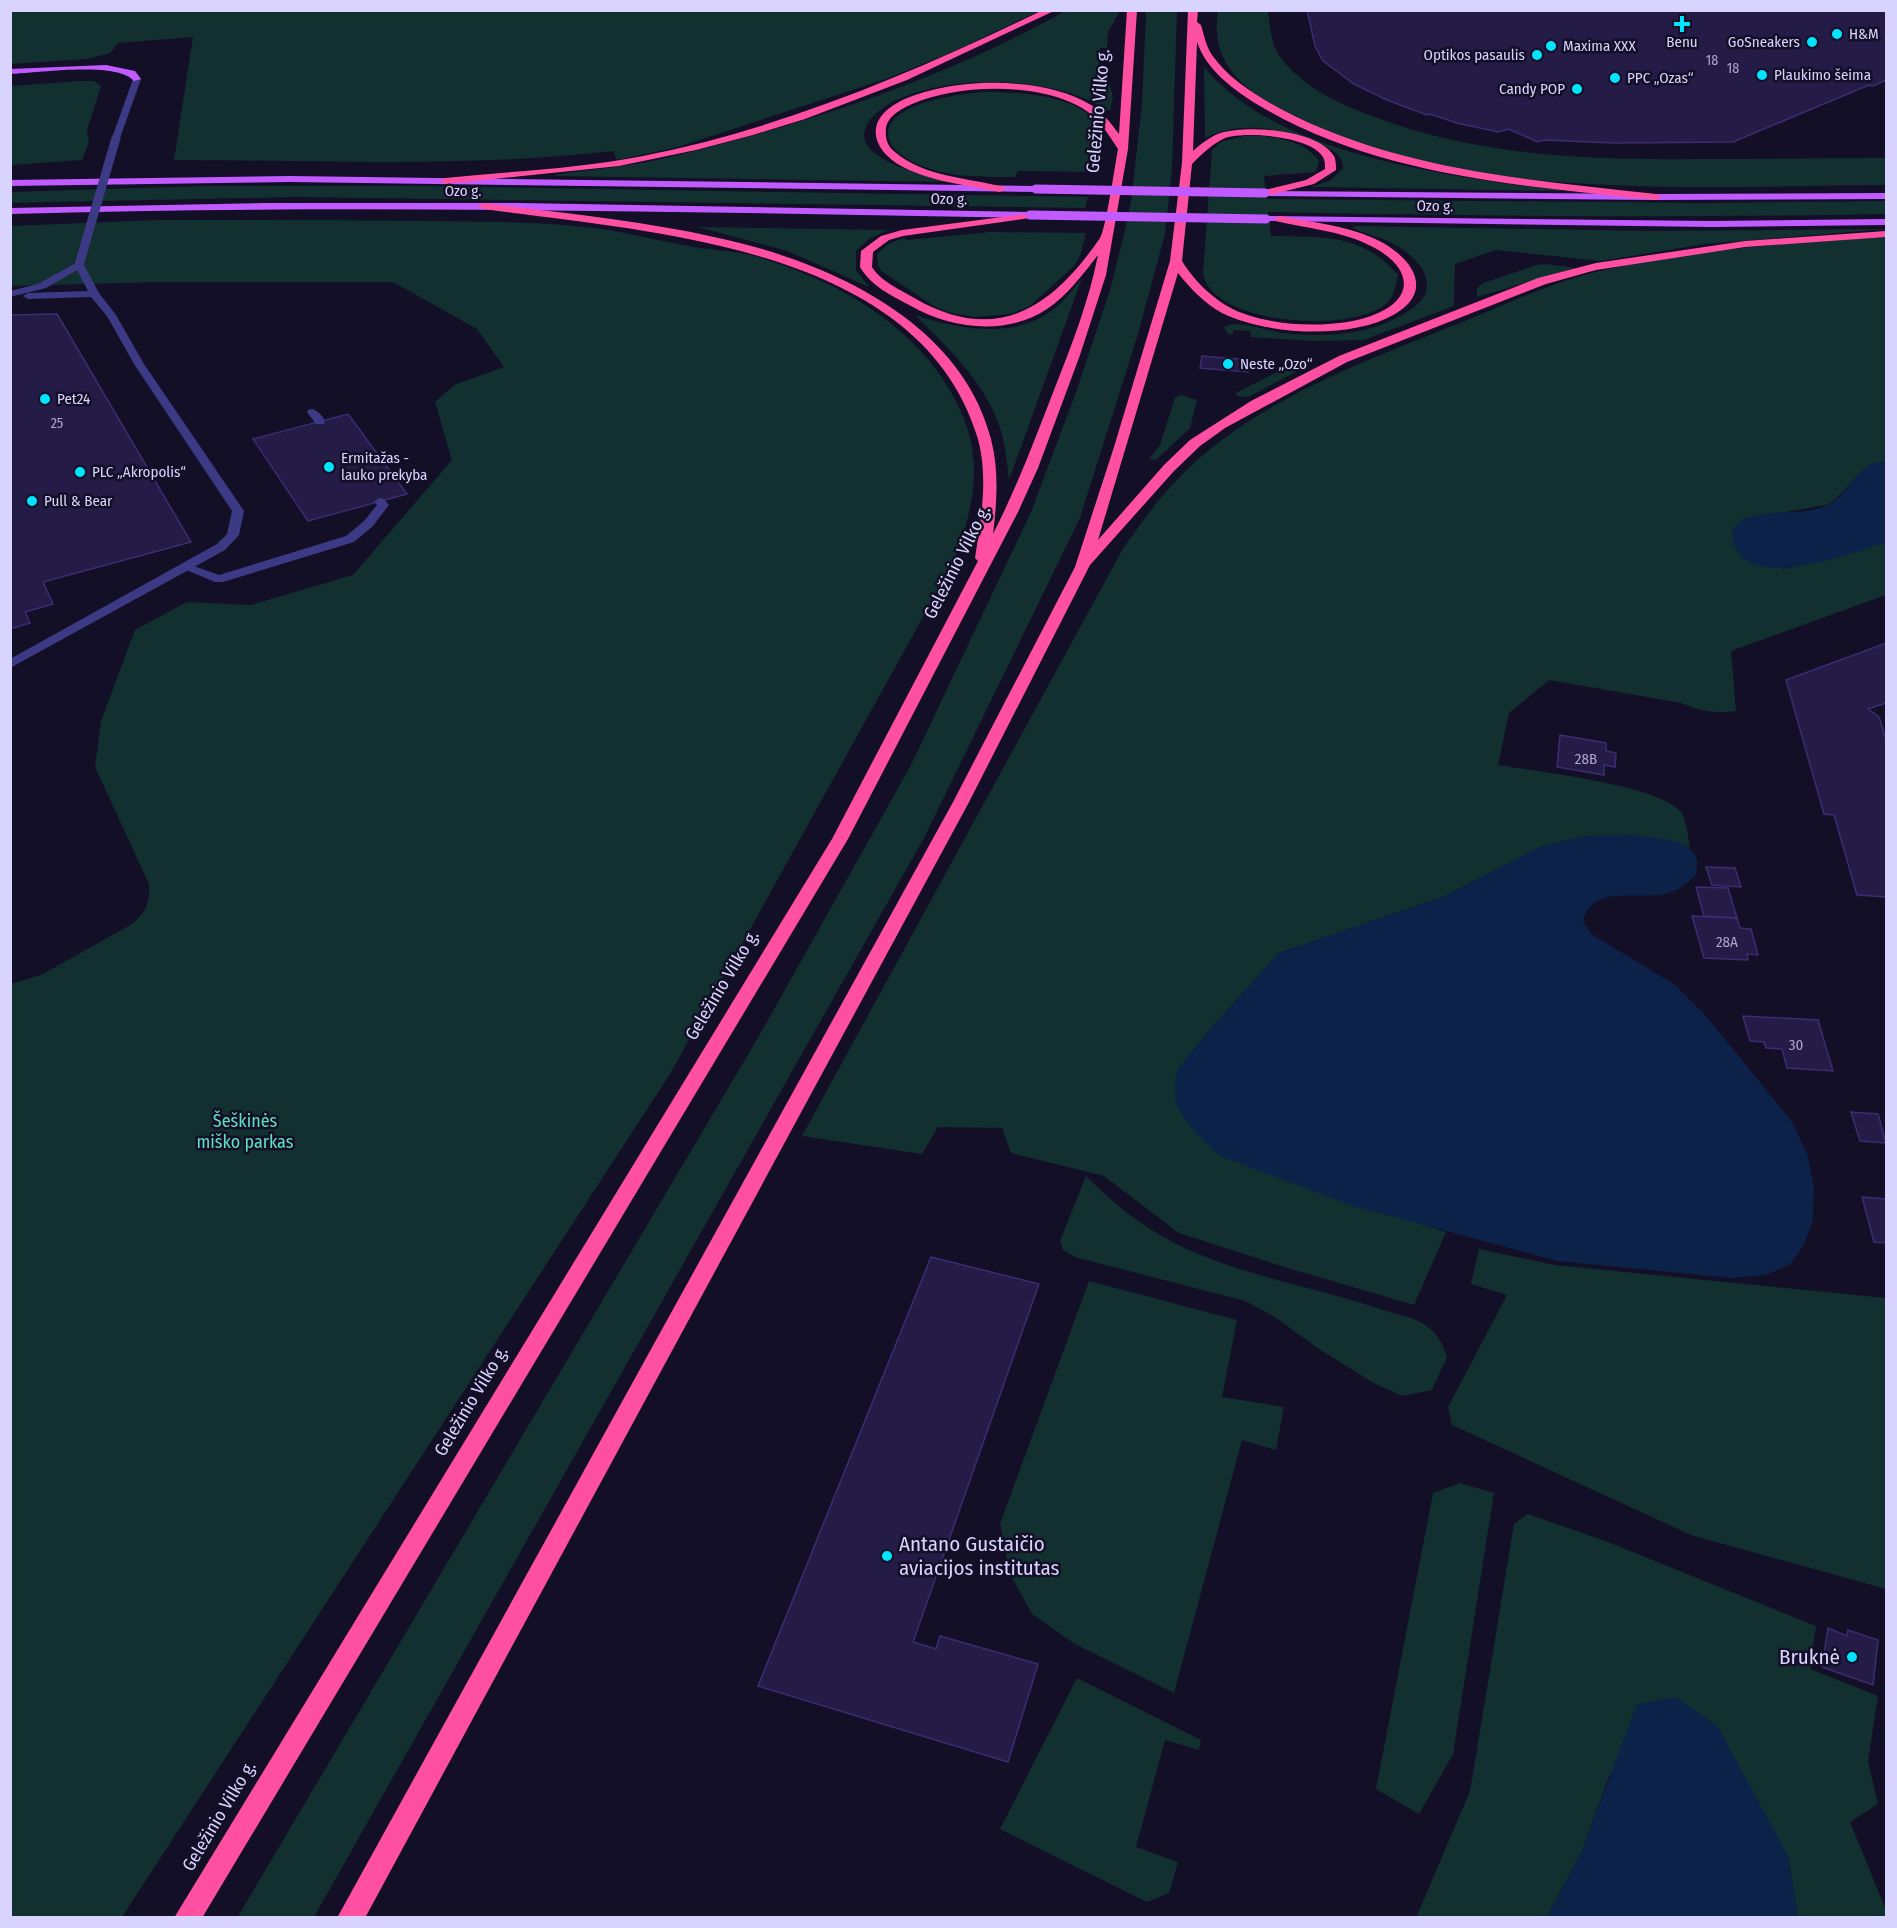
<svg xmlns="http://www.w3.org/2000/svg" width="1897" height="1928" font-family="'Fira Sans Condensed',sans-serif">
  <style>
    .green { fill: #12302f }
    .water { fill: #0c2248 }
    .building { fill: #241b47; stroke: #3b2d73; stroke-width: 1.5 }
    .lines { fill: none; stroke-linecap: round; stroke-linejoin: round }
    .lane { fill: #3d3a85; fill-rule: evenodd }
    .street { fill: #3d3a85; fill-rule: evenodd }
    .primary { fill: #c25bff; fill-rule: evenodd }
    .highway { fill: #ff4fa3; fill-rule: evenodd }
    .street-bridge { stroke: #3d3a85; stroke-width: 9 }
    .primary-bridge { stroke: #c25bff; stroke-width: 9 }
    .poi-dot { fill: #00e5ff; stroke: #130f26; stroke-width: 2 }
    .labels { text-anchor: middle; stroke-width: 5; stroke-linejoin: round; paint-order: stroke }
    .far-number-label { font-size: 14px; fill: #aca6d1 }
    .far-poi-label { font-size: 15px; fill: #d9d4ff; stroke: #130f26; text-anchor: start }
    .far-street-label { font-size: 15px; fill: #d9d4ff; stroke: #130f26 }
    .number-label { font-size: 15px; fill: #aca6d1 }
    .street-label { font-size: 18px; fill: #d9d4ff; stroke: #130f26 }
    .park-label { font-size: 18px; fill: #5fe0c0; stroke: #130f26 }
    .near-poi-label { font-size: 21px; fill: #d9d4ff; stroke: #130f26; text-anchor: start }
  </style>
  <rect width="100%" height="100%" fill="#130f26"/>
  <g class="green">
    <path d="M11,10H1039V11L950,53L886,79L678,147L617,160L613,151C468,168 319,160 174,160L193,37L118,43L110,53L87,59L11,64Z"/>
    <path d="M1065,11H1120L1108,32L1107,48H1100L1099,71L1106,73L1113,96L1110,111C1055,77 961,73 901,98C889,103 875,112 868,123C845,160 932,177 954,182L553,176C569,171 590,171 607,168C631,165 655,161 678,155C807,124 950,76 1065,11Z"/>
    <path d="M1146,11H1177L1172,169L1165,234L1138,334L1080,518L924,838L314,1917L237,1918L759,1036L911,765L1031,512L1075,395L1110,290L1124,234L1131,201L1142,104Z"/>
    <path d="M1218,11H1268C1270,26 1271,45 1281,58C1303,87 1339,104 1372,116C1483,158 1592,160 1709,159C1768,159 1827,158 1886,158V185C1734,186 1579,195 1429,164C1385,155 1342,138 1301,119C1254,97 1208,70 1218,11Z"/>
    <path d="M1204,67C1267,142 1390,165 1482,180C1498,183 1515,185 1532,187C1542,188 1554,188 1562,191L1311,187L1331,180L1343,168C1343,154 1331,149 1319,144C1282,128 1243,120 1205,138Z"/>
    <path d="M80,81H94L101,86L87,130L89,142L82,160L11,165V86Z"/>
    <path d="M984,92C1017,92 1076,94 1098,124L1091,172L1018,171L1015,177C981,177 942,178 911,161C902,156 888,146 888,134C889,102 960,94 984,92Z"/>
    <path d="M1244,136C1268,135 1305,139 1319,161L1316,172L1264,176L1267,199L1701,203L1886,201V214C1680,218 1474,216 1268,212L1271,236C1322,237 1362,233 1398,275C1396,283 1395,294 1389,301C1358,335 1211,326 1203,273L1212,150L1221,142Z"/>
    <path d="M206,186H411L1088,197L1085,208L297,197L11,203L10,192Z"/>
    <path d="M157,220C244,220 332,220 419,221C477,222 535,221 593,228C624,231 654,240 684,245C706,250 729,250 750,255C820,274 895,312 938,372C985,438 981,489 954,561L670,1074L122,1917L11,1918V984L41,975L132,924C146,912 150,903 149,884L95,767L101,721L135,630L187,602L251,605L353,575L452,460L435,402L454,385L504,367L477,329L393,282H161L11,286V226Z"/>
    <path d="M1358,226L1650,231L1886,229L1705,244L1601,261L1496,250L1455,264L1454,306L1364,340L1313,341L1251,337L1250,331L1234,330L1232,335L1227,333L1224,327C1235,319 1268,331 1282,333C1327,338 1377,335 1414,307C1421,302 1428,293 1427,285C1426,261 1398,244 1377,237C1369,234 1359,232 1352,227Z"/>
    <path d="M697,227L888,230L869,239L856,251V270L869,287L787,251Z"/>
    <path d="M990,232L1086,233L1080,256L1074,266L1030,306L1011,314L975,317L950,313L934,306L881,271L878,266L877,254L888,244L904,238L907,240Z"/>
    <path d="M1886,237V461C1857,463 1850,492 1827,505L1744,519L1732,530L1783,569L1831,559L1886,542V595L1731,651L1736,711C1715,714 1700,711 1681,703L1549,680L1509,713L1498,765C1534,771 1661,785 1681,812C1687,820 1688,838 1690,848L1669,840L1586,836L1540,847L1443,897L1279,953L1205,1035L1417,1223L1446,1232L1414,1305L1281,1266L1179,1233L1104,1176L1011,1153L1002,1128L938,1127L922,1154L802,1136L1124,547C1140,525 1155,503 1174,483C1246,404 1362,362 1460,323C1507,304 1554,281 1604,270C1697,249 1792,243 1886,237Z"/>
    <path d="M1546,264L1575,268L1477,297V288L1483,283L1537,265Z"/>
    <path d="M1082,278L1009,480C1007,461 1005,442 999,425C983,380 948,348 915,315C957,329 1011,339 1050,312C1063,303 1072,290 1082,278Z"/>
    <path d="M1298,361L1308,363L1307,366L1248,397L1237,396L1236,393Z"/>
    <path d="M1181,395L1197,400L1190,428L1156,460L1149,459L1160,445L1175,397Z"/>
    <path d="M1086,1176C1118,1208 1148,1231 1189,1250C1249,1277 1315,1287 1377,1308C1391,1313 1411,1316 1424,1324C1437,1333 1442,1342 1447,1357L1432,1390L1402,1396L1372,1382L1319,1349L1275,1317L1245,1301L1075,1257L1063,1250L1060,1241Z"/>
    <path d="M1479,1249L1555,1265L1886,1298V1589L1691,1535L1452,1425L1448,1407L1507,1295L1471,1284Z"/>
    <path d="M1089,1281L1237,1320L1222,1397L1284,1407L1276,1450L1242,1440L1174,1693L1075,1644L1032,1614L1010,1574L1000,1524Z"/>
    <path d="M1460,1483L1494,1493L1453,1754L1419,1814L1376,1789L1433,1493Z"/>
    <path d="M1528,1514L1608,1542L1816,1626L1810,1669L1878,1696L1868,1761L1878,1804L1850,1822L1886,1910V1917H1798L1788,1856L1610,1774L1582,1851L1547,1917L1416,1918L1470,1791L1514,1524Z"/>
    <path d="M1077,1678L1201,1740L1199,1750L1165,1740L1136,1847L1178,1862L1169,1893L1147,1902L1000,1829Z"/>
  </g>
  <g class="water">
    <path d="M1886,461V542C1854,552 1744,596 1733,540C1732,532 1733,526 1741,521C1766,507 1800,517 1826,506C1852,495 1852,464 1886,461Z"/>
    <path d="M1629,835C1647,837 1693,838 1697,860C1698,864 1696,870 1696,874C1687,884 1678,891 1665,894C1637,900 1592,884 1583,921L1591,934L1674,984L1707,1017L1793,1123L1807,1154L1814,1187L1813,1220L1803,1246L1790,1265L1765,1275L1731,1278L1557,1261L1350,1205L1220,1156L1191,1128L1176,1105L1175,1083L1177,1070L1205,1035L1279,953L1443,897L1540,847L1586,836Z"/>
    <path d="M1676,1697L1718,1727L1788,1856L1798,1917H1547L1582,1851L1637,1704Z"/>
  </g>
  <g class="building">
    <path d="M1307,10H1886V80L1873,86L1869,85L1733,142L1614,143L1544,140L1538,142L1508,129L1498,132L1457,123L1430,114L1427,115L1387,100L1354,84L1323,61L1315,46Z"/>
    <path d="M57,314L191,542L43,582L53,604L25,612L30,623L10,629V315Z"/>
    <path d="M1202,356L1250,360L1248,372L1200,368Z"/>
    <path d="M348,414L407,494L308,521L253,439Z"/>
    <path d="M1886,643V703L1868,709L1879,717L1886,740V897L1857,895L1834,815L1824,814L1786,680Z"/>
    <path d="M1560,735L1606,743V751L1616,753L1615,767L1604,765V775L1557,767Z"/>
    <path d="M1706,867L1735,868L1741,887L1712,885Z"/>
    <path d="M1696,887L1728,888L1737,918L1704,916Z"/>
    <path d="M1692,916L1737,918L1740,928L1751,929L1758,955L1747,954L1748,960L1704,958Z"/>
    <path d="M1743,1016L1818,1020L1833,1071L1787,1068L1782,1049L1766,1048L1764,1042L1750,1041Z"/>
    <path d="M1851,1112L1878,1114L1886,1143L1860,1141Z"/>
    <path d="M1862,1197L1886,1199V1243L1874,1242Z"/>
    <path d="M931,1257L1039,1284L913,1642L936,1649L940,1636L1038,1664L1008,1762L758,1686Z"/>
    <path d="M1828,1628L1847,1636L1848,1630L1878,1640L1873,1685L1822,1667Z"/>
  </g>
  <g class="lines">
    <g class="lane">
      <path d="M312,409C317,410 327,419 324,424H316L307,412L308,410Z"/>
      <path d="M380,498L384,499L389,505L373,526L354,542L223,582H215L179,567L185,563L219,575L346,536L364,521L377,505L374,501Z"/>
    </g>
    <g class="street">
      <path d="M137,76L141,79L120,138L113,140L112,138L133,79Z"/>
      <path d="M76,263L84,265L99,293L116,315L144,364L244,511L239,535L225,550L10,668V659L217,544L227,534L232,511L134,364L107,316L91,297L28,299L23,296L28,293L88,291L77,270L46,288L10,297V291L38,284Z"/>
    </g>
    <g class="primary">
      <path d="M106,65L135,71L141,79L134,81C117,61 37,73 10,74V69Z"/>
      <path d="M290,176L1036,186L1041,189L1036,192L290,182L10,186V180Z"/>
      <path d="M1262,191L1656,194L1886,193V199L1656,200L1265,196L1262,195Z"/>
      <path d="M265,203H520L1030,212L1035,215L1030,218C690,212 350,204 10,214V208Z"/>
      <path d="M1266,216L1712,221L1886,219V225L1712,227L1263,221V217Z"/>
    </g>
    <g class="highway">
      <path d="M1043,10H1056L907,80L805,119L753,135L696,150L619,166L445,184L440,181L445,178C511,171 578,169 643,156C784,128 915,72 1043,10Z"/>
      <path d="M1127,10H1137L1128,149L1106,275L1080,355L1038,468L1018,512L848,839L202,1918H174L832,839L978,561L975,558C981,519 989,475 977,436C918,245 648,232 484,209L478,206L484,203C561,213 638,220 714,237C824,260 960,319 991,439C999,470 997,502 993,534C1017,487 1035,439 1054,390C1071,347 1089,301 1098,255C1083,274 1067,296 1047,309C1007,336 951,329 911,306C892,296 871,286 860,267L861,251L881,236L902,230L1034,213L1036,215L1030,218L903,236L889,240L873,252L872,267C881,282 901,290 916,299C997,345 1052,308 1100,238C1106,228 1115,165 1118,149C1108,134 1098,117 1082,108C1037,82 958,84 912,104C901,109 888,116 886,128C885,138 887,146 895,152C924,177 969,178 1004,187L1006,189L1000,192C968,185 932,182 903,167C871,150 864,120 899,102C948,77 1043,75 1091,105C1102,112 1111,123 1119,134Z"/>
      <path d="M1188,10H1198L1197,22L1201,25C1204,35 1206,46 1212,55C1228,78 1255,95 1279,108C1395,170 1528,180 1656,194L1662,197L1656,200C1522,186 1378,176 1260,106C1235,91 1207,71 1197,42L1193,151C1202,143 1212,135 1224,132C1251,125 1318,130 1334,156C1336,160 1336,166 1336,170L1314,184L1265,196L1259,193L1261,191L1306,180L1325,169C1325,166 1325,162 1324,159C1315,136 1245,131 1225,138C1212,144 1202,154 1192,164L1182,261C1193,279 1209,295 1227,306C1263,327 1332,330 1371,316C1416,300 1413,268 1373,247C1343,231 1309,229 1276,221L1274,219L1280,216C1311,222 1344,225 1373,238C1406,252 1439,288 1395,314C1351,340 1267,335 1222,313C1205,304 1190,288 1178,273L1098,540L1164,465L1190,440L1251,401L1339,356L1538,278L1596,263L1745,241L1886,231V237L1745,247L1596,270L1546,284L1347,362L1225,428L1200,446L1174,471L1090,565L968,804L365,1918H337L952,804L1075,567L1114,447L1170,261L1182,163Z"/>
    </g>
    <path class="street-bridge" d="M79,265L116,138"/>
    <g class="primary-bridge">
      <path d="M1036,189L1265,193"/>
      <path d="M1030,215L1266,219"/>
    </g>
  </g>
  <g class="poi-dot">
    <path d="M1679 15h6v6h6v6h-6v6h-6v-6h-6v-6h6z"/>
    <circle cx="1837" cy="34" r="6"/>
    <circle cx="1812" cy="42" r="6"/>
    <circle cx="1551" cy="46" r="6"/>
    <circle cx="1537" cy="55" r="6"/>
    <circle cx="1762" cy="75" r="6"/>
    <circle cx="1615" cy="78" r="6"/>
    <circle cx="1577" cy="89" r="6"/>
    <circle cx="1228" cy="364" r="6"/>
    <circle cx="45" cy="399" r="6"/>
    <circle cx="329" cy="467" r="6"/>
    <circle cx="80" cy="472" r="6"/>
    <circle cx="32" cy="501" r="6"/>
    <circle cx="887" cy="1556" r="6"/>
    <circle cx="1852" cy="1657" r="6"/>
  </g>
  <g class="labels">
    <g class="far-number-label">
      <text x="1712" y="65">18</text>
      <text x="1733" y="73">18</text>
      <text x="57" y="428">25</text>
    </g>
    <g class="far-poi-label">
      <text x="1849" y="39">H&amp;M</text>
      <text x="1682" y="47" text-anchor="middle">Benu</text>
      <text x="1800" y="47" text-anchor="end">GoSneakers</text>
      <text x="1563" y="51">Maxima XXX</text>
      <text x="1525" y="60" text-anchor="end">Optikos pasaulis</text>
      <text x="1774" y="80">Plaukimo šeima</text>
      <text x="1627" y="83">PPC „Ozas“</text>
      <text x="1565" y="94" text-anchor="end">Candy POP</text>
      <text x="1240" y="369">Neste „Ozo“</text>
      <text x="57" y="404">Pet24</text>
      <text x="341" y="463">Ermitažas -<tspan x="341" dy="17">lauko prekyba</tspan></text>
      <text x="92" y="477">PLC „Akropolis“</text>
      <text x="44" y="506">Pull &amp; Bear</text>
    </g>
    <g class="far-street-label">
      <text x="463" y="196">Ozo g.</text>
      <text transform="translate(949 199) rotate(1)" y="5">Ozo g.</text>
      <text transform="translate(1435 206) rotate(1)" y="5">Ozo g.</text>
    </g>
    <g class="number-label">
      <text x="1586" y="764">28B</text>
      <text x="1727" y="947">28A</text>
      <text x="1796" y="1050">30</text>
    </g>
    <g class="street-label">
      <text transform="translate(1098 111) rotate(-85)" y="6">Geležinio Vilko g.</text>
      <text transform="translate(957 562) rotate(-63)" y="6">Geležinio Vilko g.</text>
      <text transform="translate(722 985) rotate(-59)" y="6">Geležinio Vilko g.</text>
      <text transform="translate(471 1401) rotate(-59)" y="6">Geležinio Vilko g.</text>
      <text transform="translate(219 1816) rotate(-59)" y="6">Geležinio Vilko g.</text>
    </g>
    <g class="park-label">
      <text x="245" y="1127">Šeškinės<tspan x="245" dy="21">miško parkas</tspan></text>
    </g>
    <g class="near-poi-label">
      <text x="899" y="1551">Antano Gustaičio<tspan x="899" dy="24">aviacijos institutas</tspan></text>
      <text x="1840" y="1664" text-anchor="end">Bruknė</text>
    </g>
  </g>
  <rect width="1897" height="1928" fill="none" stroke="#d9d4ff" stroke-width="24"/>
</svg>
